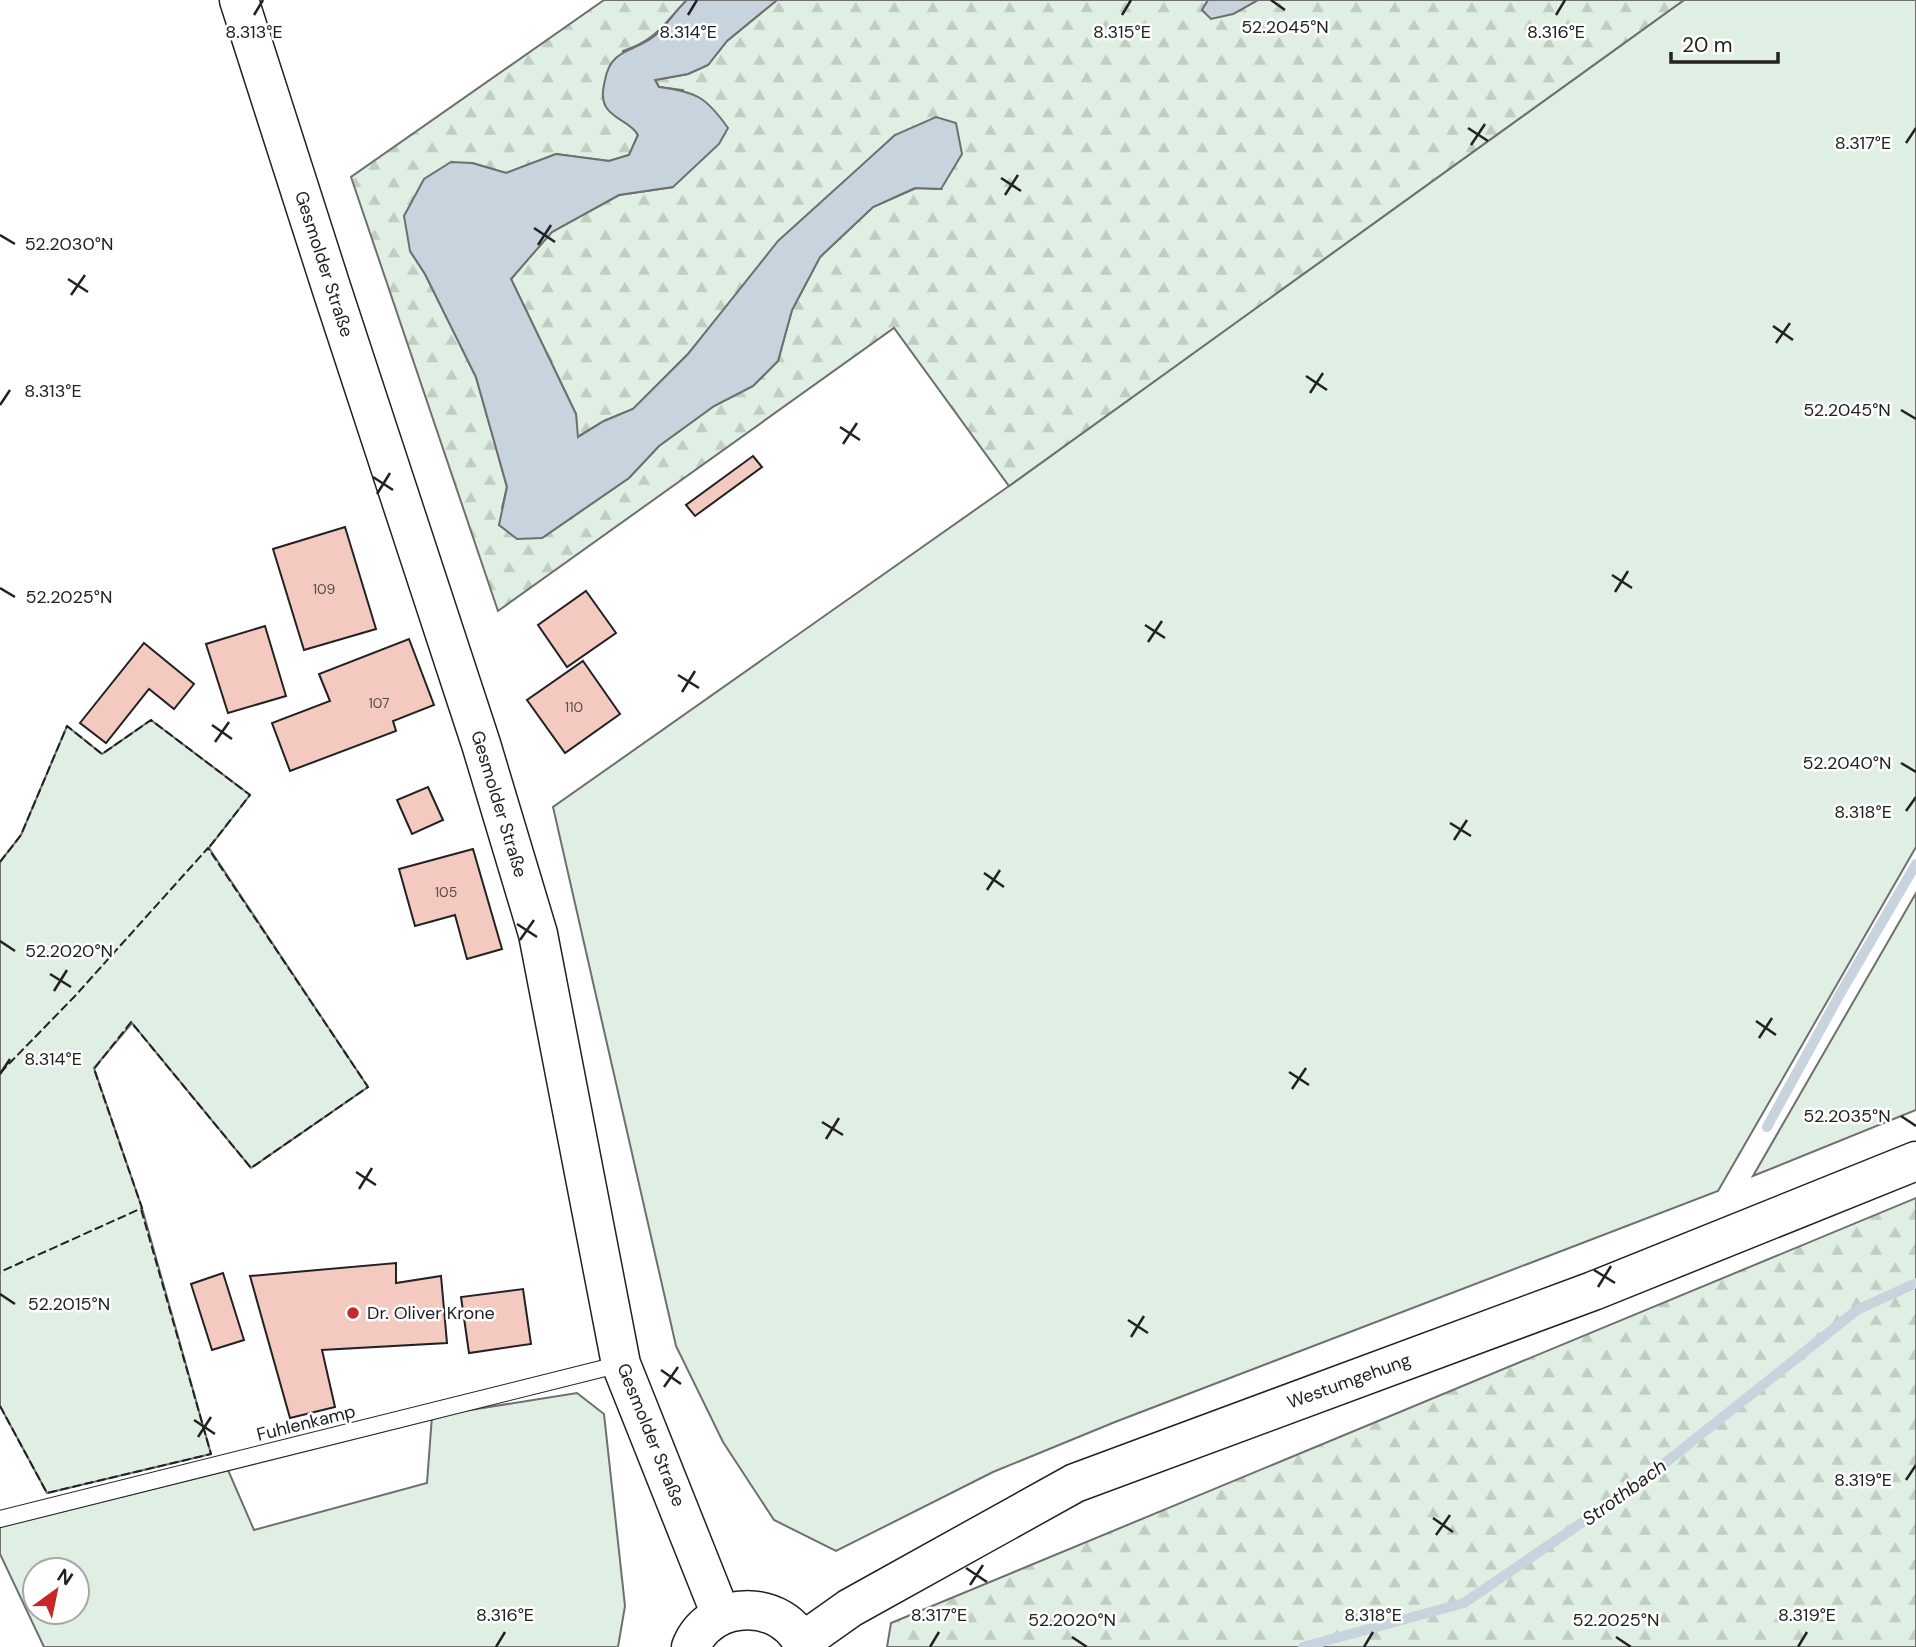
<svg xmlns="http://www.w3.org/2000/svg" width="1916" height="1647" font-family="'DM Sans',sans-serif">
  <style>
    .grass { fill: #e0efe3; stroke: #6f6f6f; stroke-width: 2; fill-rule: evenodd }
    .forest { fill: url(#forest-firs); stroke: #6f6f6f; stroke-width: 2 }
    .water { fill: #c7d3dd; stroke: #6f6f6f; stroke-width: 2 }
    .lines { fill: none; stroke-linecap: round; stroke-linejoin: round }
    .stream { stroke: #c7d3dd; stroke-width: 10 }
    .building { fill: #f3c9c0; stroke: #222; stroke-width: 2 }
    .lane-casing { stroke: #222; stroke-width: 18 }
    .secondary-casing { stroke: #222; stroke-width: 41 }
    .lane { stroke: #fff; stroke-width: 16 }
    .secondary { stroke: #fff; stroke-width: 38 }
    .fence { stroke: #222; stroke-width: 2; stroke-dasharray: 9 3.5; stroke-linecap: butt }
    .ticks { fill: none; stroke: #222; stroke-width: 2.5 }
    .poi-dot { fill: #c62828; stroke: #fff; stroke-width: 2.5 }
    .labels { text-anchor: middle; stroke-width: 5; stroke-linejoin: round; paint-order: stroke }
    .number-label { font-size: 14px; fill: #564c4a }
    .street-label { font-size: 18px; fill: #222; stroke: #fff }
    .poi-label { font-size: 18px; fill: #222; stroke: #fff; text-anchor: start }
    .water-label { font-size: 19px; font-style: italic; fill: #222; stroke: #fff }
    .ticks-label { font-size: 18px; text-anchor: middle; fill: #222; stroke: #fff; stroke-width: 5; stroke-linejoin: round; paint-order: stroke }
  </style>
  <defs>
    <pattern id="forest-firs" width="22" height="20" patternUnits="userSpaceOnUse" patternTransform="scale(1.75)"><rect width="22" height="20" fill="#e0efe3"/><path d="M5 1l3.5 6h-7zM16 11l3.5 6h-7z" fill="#c0cdc2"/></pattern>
  </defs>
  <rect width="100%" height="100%" fill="#fff"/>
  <g class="grass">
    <path d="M1684,0H1916V847L1718,1191L1115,1422L993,1472L836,1551L774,1520L723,1442L676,1346L553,807L1009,486Z"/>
    <path d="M151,720L250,795L209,848L368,1087L251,1168L132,1023L94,1068L142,1208L211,1454L47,1493L0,1406V862L21,835L67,726L102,754Z"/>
    <path d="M1916,893V1110L1753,1176Z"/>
    <path d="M577,1393L604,1414L625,1606L618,1647H44L0,1554V1527L228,1470L254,1530L427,1483L432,1416ZM35,1570H77V1612H35Z"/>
  </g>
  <g class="forest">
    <path d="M604,0H687C663,24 657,40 623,51L617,117L633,127L638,135L629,155L609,161L556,154L506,173L472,163L410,251L425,274L476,377L507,487L502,508L542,538L629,478L659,446L714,406L753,386L778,361L792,310L820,257L873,207L916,188L941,189L895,135L844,183L723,311L688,354L633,409L604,421L577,437L576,414L511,279L551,232L619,195L673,187L683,90L659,87L655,80L688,74L708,65L727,41L777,0H1208L1202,10L1233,14L1258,0H1684L1009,486L894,328L498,611L351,177Z"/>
    <path d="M1916,1198V1647H887L891,1623Z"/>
  </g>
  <g class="water">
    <path d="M687,0H777L727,41L708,65L688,74L655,80L659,87C697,92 706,97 728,128L719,144L673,187L619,195L552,232L511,279L576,414L578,437L604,421L633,409L688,354L778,241L895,135L936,117L956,123L962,154L941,189L915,188L873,207L820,257L792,310L778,361L753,386L714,406L659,446L629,478L542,538L517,539L499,525L507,487L476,377L425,274L410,251L404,216L424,179L451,162L472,163L506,173L556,154L609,161L629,155L638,135C631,122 614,120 606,107C601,98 603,89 605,80C611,46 637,53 658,33C668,23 676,10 687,0Z"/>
    <path d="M1208,0H1258L1233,14L1211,19L1202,10Z"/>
  </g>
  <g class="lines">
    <g class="stream">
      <path d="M1767,1127L1840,994L1916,864"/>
      <path d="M1303,1647L1464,1603L1640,1483L1857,1310L1916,1283"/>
    </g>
  </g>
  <g class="building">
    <path d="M753,456L762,467L695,516L686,505Z"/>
    <path d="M345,527L376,629L304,650L273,549Z"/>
    <path d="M586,591L616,633L567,667L538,625Z"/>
    <path d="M265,626L286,696L228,713L206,644Z"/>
    <path d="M409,639L434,705L393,721L396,731L290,771L272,723L330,701L319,674Z"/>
    <path d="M144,643L194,684L174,709L149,689L106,743L80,723Z"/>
    <path d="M583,661L620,714L565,753L527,700Z"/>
    <path d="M428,787L443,820L412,834L397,800Z"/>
    <path d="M473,849L502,949L467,959L455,915L415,926L399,869Z"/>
    <path d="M396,1263V1283L441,1276L447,1343L322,1350L335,1407L290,1418L250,1276Z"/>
    <path d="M223,1273L244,1340L212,1350L191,1284Z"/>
    <path d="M523,1289L531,1344L469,1353L461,1297Z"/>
  </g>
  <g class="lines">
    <g class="lane-casing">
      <path id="lane" d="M0,1519L621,1364"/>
    </g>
    <g class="secondary-casing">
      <g id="secondary">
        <path d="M239,0L332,290L481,744L538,934L621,1364L721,1615"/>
        <path d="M802,1642L850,1608L1075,1483L1593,1291L1916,1161"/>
        <path d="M691,1647C710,1598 785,1598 804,1647"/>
      </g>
    </g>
    <use href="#lane" class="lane"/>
    <use href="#secondary" class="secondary"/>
    <g class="fence">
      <path d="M0,862L21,835L67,726L102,754L151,720L250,795L207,850"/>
      <path d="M0,1073L75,996L208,848L368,1087L251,1168L131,1022L94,1069L142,1208L0,1272"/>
      <path d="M0,1406L47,1493L211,1454L141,1209"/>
    </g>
  </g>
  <path class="ticks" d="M1271,0L1285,10M254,15L263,0M688,15L697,0M1122,15L1131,0M1556,15L1565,0M1468,128L1488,141M1906,143L1916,128M1471,145L1485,124M1001,178L1021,191M1005,195L1018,175M534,228L555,242M0,235L15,244M538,245L551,225M68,279L88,292M71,295L85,275M1773,326L1793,340M1776,343L1790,323M1306,376L1327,390M1310,393L1323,373M0,405L10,390M1901,410L1916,419M840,427L860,440M843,444L857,423M373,477L393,490M377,494L390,473M1612,575L1632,588M0,588L15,597M1615,592L1628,571M1145,625L1165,638M1148,642L1162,621M678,675L699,688M682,692L695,671M212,725L232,739M215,742L229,722M1901,763L1916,772M1906,811L1916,797M1450,823L1471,836M1454,840L1467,820M984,873L1004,887M987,890L1000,870M517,924L537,937M520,940L534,920M0,941L15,951M50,974L71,987M54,991L67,970M1756,1021L1776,1035M1759,1038L1772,1018M1289,1072L1309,1085M0,1074L10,1059M1292,1089L1306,1068M1901,1116L1916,1126M822,1122L843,1135M826,1139L839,1118M356,1172L376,1185M359,1189L372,1168M1594,1270L1615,1283M1598,1287L1611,1266M0,1294L15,1304M1128,1320L1148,1333M1131,1337L1144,1316M661,1370L681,1384M664,1387L678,1367M194,1420L215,1434M198,1437L211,1417M1906,1480L1916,1465M1433,1518L1453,1532M1436,1535L1450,1515M966,1568L987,1582M970,1585L983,1565M1072,1637L1087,1647M1616,1637L1631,1647M496,1647L505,1632M930,1647L939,1632M1364,1647L1373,1632M1798,1647L1807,1632"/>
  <circle class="poi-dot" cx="353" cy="1313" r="7"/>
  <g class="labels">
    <g class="number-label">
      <text x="324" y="594">109</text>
      <text x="379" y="708">107</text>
      <text x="574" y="712">110</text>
      <text x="446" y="897">105</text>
    </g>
    <g class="street-label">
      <text transform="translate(324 264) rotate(72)" y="6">Gesmolder Straße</text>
      <text transform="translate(499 804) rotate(73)" y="6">Gesmolder Straße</text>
      <text transform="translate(1349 1381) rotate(-20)" y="6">Westumgehung</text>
      <text transform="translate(306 1423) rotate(-14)" y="6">Fuhlenkamp</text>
      <text transform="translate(651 1435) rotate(68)" y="6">Gesmolder Straße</text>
    </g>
    <g class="poi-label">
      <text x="367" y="1319">Dr. Oliver Krone</text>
    </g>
    <g class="water-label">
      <text transform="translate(1624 1492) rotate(-36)" y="7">Strothbach</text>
    </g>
  </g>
  <g class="ticks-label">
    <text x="1285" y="33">52.2045°N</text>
    <text x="254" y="38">8.313°E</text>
    <text x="688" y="38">8.314°E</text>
    <text x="1122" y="38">8.315°E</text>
    <text x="1556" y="38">8.316°E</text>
    <text x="1863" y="149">8.317°E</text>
    <text x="69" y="250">52.2030°N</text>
    <text x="53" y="397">8.313°E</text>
    <text x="1847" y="416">52.2045°N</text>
    <text x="69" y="603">52.2025°N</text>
    <text x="1847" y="769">52.2040°N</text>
    <text x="1863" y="818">8.318°E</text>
    <text x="69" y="957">52.2020°N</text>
    <text x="53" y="1065">8.314°E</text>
    <text x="1847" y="1122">52.2035°N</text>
    <text x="69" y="1310">52.2015°N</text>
    <text x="1863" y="1486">8.319°E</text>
    <text x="505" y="1621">8.316°E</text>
    <text x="939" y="1621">8.317°E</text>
    <text x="1373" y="1621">8.318°E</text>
    <text x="1807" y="1621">8.319°E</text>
    <text x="1072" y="1626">52.2020°N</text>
    <text x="1616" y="1626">52.2025°N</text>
  </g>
  <g transform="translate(56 1591) rotate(33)"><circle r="33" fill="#ffffff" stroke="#a7a7a7" stroke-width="2"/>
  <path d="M0-5L12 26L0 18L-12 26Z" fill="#c62828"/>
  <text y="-10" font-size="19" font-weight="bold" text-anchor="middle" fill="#222222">N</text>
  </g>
  <path d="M1671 52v10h107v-10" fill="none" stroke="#222222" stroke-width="3.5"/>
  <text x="1682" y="52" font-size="21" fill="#222222" stroke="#ffffff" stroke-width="5" paint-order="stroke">20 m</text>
</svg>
